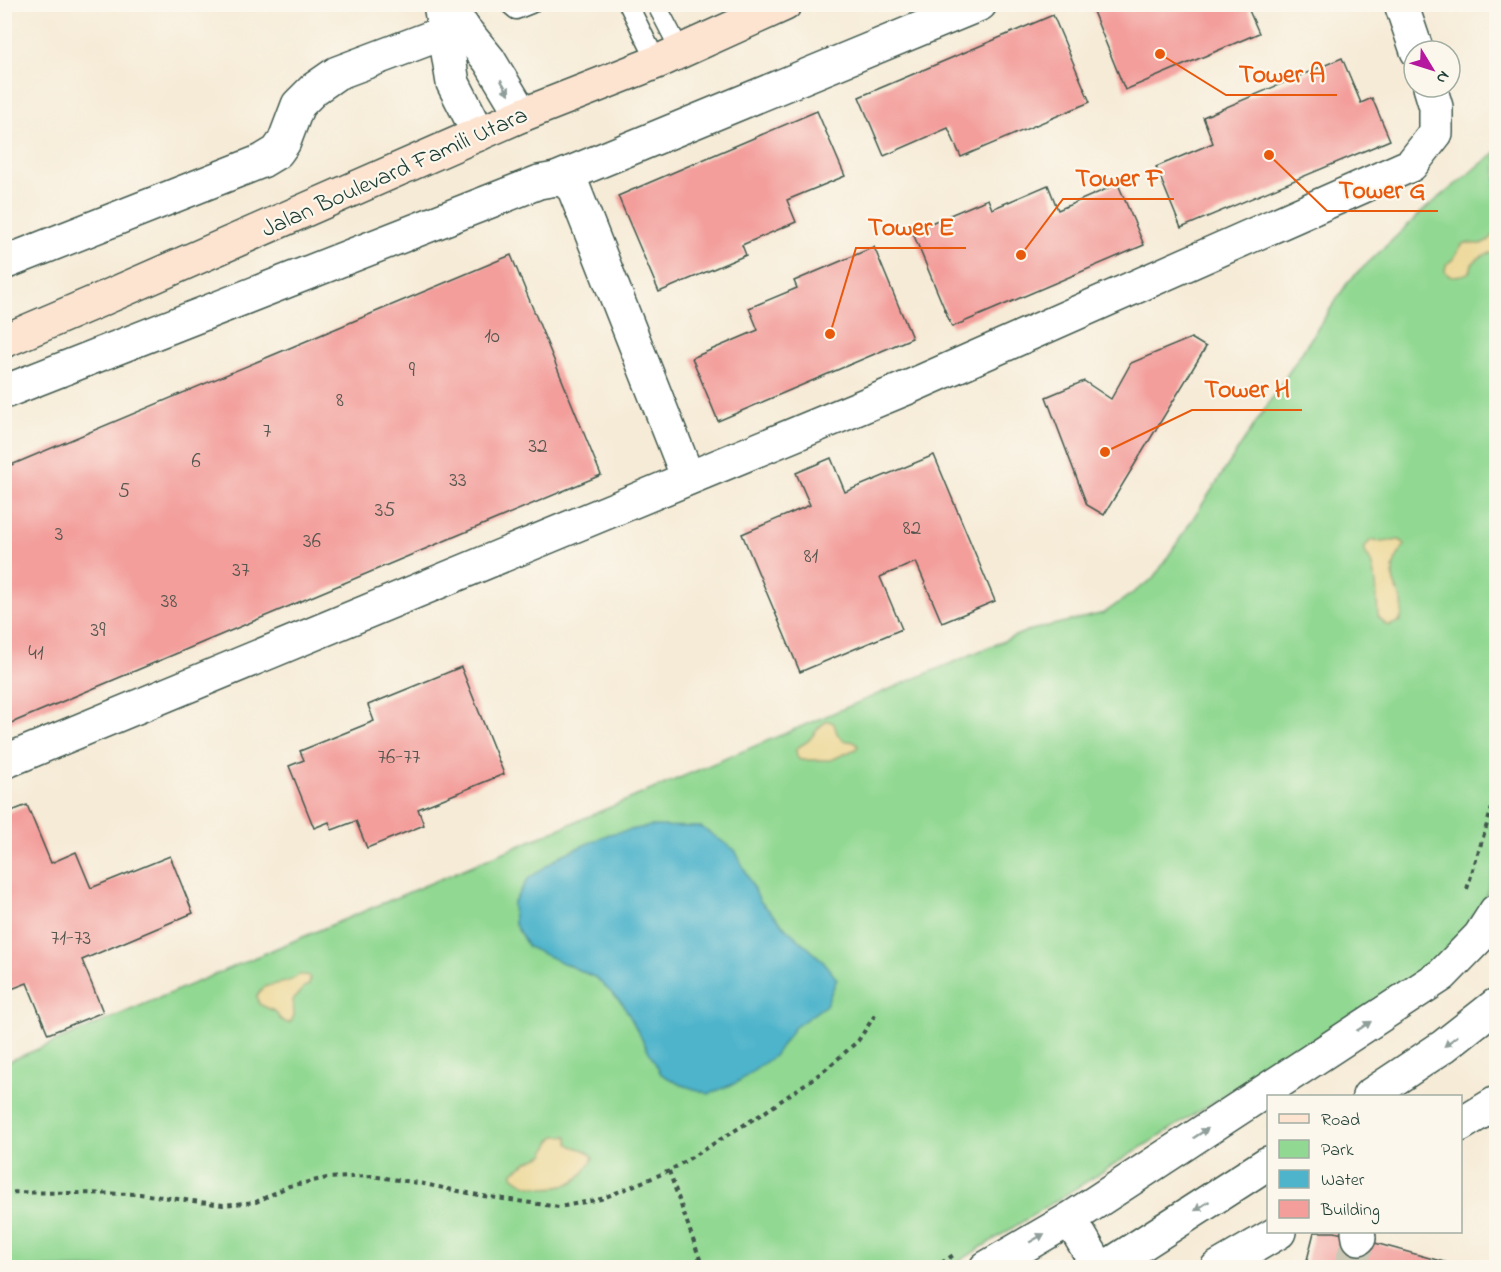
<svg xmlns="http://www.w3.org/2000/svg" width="1501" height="1272" font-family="'Indie Flower',sans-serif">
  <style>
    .green { fill: #91d892; stroke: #588a63; stroke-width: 1.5 }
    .sand { fill: #eeda9e; stroke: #868c69; stroke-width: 1.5 }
    .water { fill: #4db4cb; stroke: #367880; stroke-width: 1.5 }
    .building { fill: #f39e9b }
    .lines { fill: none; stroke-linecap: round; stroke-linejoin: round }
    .street-tunnel { stroke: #cbc8b6; stroke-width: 33; stroke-dasharray: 33 16; stroke-linecap: butt }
    .lane-casing { stroke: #3f574c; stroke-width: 21 }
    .street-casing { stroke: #3f574c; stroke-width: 36 }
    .secondary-casing { stroke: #3f574c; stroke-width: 36 }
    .path { stroke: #3f574c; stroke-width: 4; stroke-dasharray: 4.5 4.5; stroke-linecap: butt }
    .lane { stroke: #fff; stroke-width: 18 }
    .street { stroke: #fff; stroke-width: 33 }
    .secondary { stroke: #fde4d1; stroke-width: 33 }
    .oneway { fill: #8f9e9a }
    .labels { text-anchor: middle; stroke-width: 4.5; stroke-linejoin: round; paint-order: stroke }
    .number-label { font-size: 21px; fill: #54554e }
    .street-label { font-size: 24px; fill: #1f3d34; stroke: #fbf7ec }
    .leader { fill: none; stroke: #e8590c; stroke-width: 2 }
    .callout-dot { fill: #e8590c; stroke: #fbf7ec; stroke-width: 2 }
    .callout-label { font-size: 26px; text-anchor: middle; font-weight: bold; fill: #e8590c; stroke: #fbf7ec; stroke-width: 4.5; stroke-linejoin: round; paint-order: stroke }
  </style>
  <rect width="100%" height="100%" fill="#fbf7ec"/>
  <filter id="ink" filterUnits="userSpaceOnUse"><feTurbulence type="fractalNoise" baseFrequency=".0167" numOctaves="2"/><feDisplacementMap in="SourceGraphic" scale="12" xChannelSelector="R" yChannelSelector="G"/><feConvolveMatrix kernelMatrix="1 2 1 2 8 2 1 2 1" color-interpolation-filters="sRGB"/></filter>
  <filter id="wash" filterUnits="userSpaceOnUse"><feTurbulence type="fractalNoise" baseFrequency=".008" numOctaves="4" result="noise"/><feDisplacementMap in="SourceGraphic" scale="24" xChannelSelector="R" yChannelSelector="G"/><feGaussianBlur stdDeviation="1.35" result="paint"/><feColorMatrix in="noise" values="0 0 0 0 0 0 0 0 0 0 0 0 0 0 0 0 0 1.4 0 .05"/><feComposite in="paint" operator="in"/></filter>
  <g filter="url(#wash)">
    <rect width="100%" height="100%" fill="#f6ebd7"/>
    <path class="green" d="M1496,152V859L1486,898L1441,960L950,1267L5,1268V1063L1027,631L1104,613L1154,578L1348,282L1425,209Z"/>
    <g class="sand">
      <path d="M1496,232V252C1488,253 1479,256 1473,263C1471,266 1471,269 1469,272C1465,276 1454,276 1449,276L1445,271L1446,265L1454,258L1461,246L1464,243C1483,243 1483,249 1496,232Z"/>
      <path d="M1374,540L1381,542L1400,540L1405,545C1400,553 1393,561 1393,571C1391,591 1409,595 1400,621L1389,626L1385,624L1378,616L1376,583L1371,562L1365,552V547L1370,541Z"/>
      <path d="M828,721C837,722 834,729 838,735C840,737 842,739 844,741C850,741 854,740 858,746L856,749L831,760H800L797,757L796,749C800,745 805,744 809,740C816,733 818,725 828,721Z"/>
      <path d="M299,975H307L310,978L309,985L304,987L293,1000L294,1015L291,1022L287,1023L280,1019L276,1012L259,1004L257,996C265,983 273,985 286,982C291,981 295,978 299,975Z"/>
      <path d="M556,1136H568L569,1144C579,1151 584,1146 593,1157C592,1163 589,1165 586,1169C583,1173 580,1177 576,1180C559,1191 528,1191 513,1176V1172L529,1161L544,1155L551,1141Z"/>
    </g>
    <path class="water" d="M651,826L701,827L735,850L760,901L788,930L821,959L837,979L826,1005L794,1028L774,1056L738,1082L709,1094L679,1084L661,1074L623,1004L596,978L528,947L514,923L513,903L528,879L562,855L609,834Z"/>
    <g id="blocks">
      <g class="building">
        <path d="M1090,4H1252L1247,6L1259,33L1125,90Z"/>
        <path d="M1053,15L1090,102L961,157L948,128L884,156L859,97Z"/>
        <path d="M1342,58L1361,103L1372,98L1390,140L1181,228L1156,167L1213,143L1203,117Z"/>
        <path d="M817,111L845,176L787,200L796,222L742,245L746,255L659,292L618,196Z"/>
        <path d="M1118,184L1144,245L952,327L912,231L988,199L992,209L1048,185L1058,210Z"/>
        <path d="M874,247L912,338L718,421L692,358L758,330L749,308L797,288L794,281Z"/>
        <path d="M511,255L601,475L4,726V468Z"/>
        <path d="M1191,338L1206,347L1104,515L1087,505L1046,397L1084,381L1111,399L1131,363Z"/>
        <path d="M934,455L995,601L942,623L916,562L880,577L902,629L800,672L742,534L810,505L796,473L831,458L845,492Z"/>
        <path d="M461,667L504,774L418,809L424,825L367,848L356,821L332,830L329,822L314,828L289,766L304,760L300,751L374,721L368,705Z"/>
        <path d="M27,805L51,863L76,852L91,888L170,856L193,913L82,960L103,1012L48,1034L27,983L4,992V814Z"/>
        <path d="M1314,1232H1335L1466,1268H1305Z"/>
      </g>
    </g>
  </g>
  <g filter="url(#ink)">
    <use href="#blocks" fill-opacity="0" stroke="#3f574c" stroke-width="1.5"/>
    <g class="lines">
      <path class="street-tunnel" d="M1350,1268L1359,1238"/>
      <g class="lane-casing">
        <g id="lane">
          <path d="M509,4L516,10L531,4"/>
          <path d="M628,4L657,62"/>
          <path d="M656,4L681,52"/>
        </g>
      </g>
      <g class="street-casing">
        <g id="street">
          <path d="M440,4L453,83L479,134"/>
          <path d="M1401,4L1417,51"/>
          <path d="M449,11L489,60L522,115"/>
          <path d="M556,179L566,181L574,189L688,478"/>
          <path d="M4,263L262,161L277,152L284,142L298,105L314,89L337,73L462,26"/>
          <path d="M4,392L539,182L556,179L980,4"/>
          <path d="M4,762L909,387L1411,165L1436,133V107L1430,87"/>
          <path d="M1369,1096L1444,1046L1496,1005"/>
          <path d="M1460,1125L1496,1103"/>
          <path d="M1070,1219L1099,1268"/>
          <path d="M1358,1232L1359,1238"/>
          <path d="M986,1268L1070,1219L1442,975L1480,936L1496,911"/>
          <path d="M1105,1268L1268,1163"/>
          <path d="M1217,1268L1279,1232"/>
        </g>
      </g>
      <g class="secondary-casing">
        <path id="secondary" d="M4,341L100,300L522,115L657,62L785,4"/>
      </g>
      <g class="path">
        <path d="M1467,889L1496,795"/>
        <path d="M669,1171L703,1268"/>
        <path d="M4,1192L140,1194L223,1205L256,1202L289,1186L327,1178L371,1176L419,1183L483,1196L559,1207L601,1199L669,1171L765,1112L825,1070L858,1041L877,1012"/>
        <path d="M934,1268L955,1254"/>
      </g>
      <use href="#lane" class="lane"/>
      <use href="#street" class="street"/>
      <use href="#secondary" class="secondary"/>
    </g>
    <defs><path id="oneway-solid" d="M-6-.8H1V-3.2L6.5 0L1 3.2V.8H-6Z" transform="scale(1.5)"/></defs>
    <g class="oneway">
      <use href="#oneway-solid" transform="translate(505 87) rotate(59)"/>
      <use href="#oneway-solid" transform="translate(1364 1026) rotate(-33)"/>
      <use href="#oneway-solid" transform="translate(1451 1041) rotate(142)"/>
      <use href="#oneway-solid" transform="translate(1201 1133) rotate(-33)"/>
      <use href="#oneway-solid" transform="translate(1202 1206) rotate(147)"/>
      <use href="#oneway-solid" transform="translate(1037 1238) rotate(-30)"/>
    </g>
  </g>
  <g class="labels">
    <g class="number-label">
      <text x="492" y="342">10</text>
      <text x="412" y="376">9</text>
      <text x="340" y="406">8</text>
      <text x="267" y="437">7</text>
      <text x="538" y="452">32</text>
      <text x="196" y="467">6</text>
      <text x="458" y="486">33</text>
      <text x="124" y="497">5</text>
      <text x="385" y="516">35</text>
      <text x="912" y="534">82</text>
      <text x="59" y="540">3</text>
      <text x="312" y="547">36</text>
      <text x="811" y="562">81</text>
      <text x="241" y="576">37</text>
      <text x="169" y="607">38</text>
      <text x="98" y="636">39</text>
      <text x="36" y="659">41</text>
      <text x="399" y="763">76-77</text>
      <text x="71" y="944">71-73</text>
    </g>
    <g class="street-label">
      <text transform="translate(394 171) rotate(-24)" y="8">Jalan Boulevard Famili Utara</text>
    </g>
  </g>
  <path class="leader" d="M1160 54L1226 95H1337M1021 255L1063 199H1174M1269 155L1327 211H1438M830 334L856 248H966M1105 452L1192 410H1302"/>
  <g class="callout-dot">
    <circle cx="1160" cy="54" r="6"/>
    <circle cx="1021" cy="255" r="6"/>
    <circle cx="1269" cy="155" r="6"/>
    <circle cx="830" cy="334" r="6"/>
    <circle cx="1105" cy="452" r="6"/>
  </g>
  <g class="callout-label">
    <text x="1282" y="82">Tower A</text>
    <text x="1119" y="186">Tower F</text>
    <text x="1382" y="198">Tower G</text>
    <text x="911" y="235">Tower E</text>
    <text x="1247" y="397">Tower H</text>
  </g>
  <rect width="1501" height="1272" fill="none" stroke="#fbf7ec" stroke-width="24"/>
  <rect x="1267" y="1095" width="195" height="138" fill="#fbf7ec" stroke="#a3ada2" stroke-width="1.5"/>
  <rect x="1279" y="1114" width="30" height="9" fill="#fde4d1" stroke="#a3ada2" stroke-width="1.5"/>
  <text x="1321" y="1125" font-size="18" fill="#1f3d34">Road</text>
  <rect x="1279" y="1140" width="30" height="18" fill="#91d892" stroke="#a3ada2" stroke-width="1.5"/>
  <text x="1321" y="1155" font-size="18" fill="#1f3d34">Park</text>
  <rect x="1279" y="1170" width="30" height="18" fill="#4db4cb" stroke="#a3ada2" stroke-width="1.5"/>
  <text x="1321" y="1185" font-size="18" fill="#1f3d34">Water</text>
  <rect x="1279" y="1200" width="30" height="18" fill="#f39e9b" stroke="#a3ada2" stroke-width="1.5"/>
  <text x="1321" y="1215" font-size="18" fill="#1f3d34">Building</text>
  <g transform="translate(1432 69) rotate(128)"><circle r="28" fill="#fbf7ec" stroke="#a3ada2" stroke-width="1.5"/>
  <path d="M0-4.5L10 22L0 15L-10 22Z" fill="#b5179e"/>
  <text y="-9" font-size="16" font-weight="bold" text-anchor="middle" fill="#1f3d34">N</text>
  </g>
</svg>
